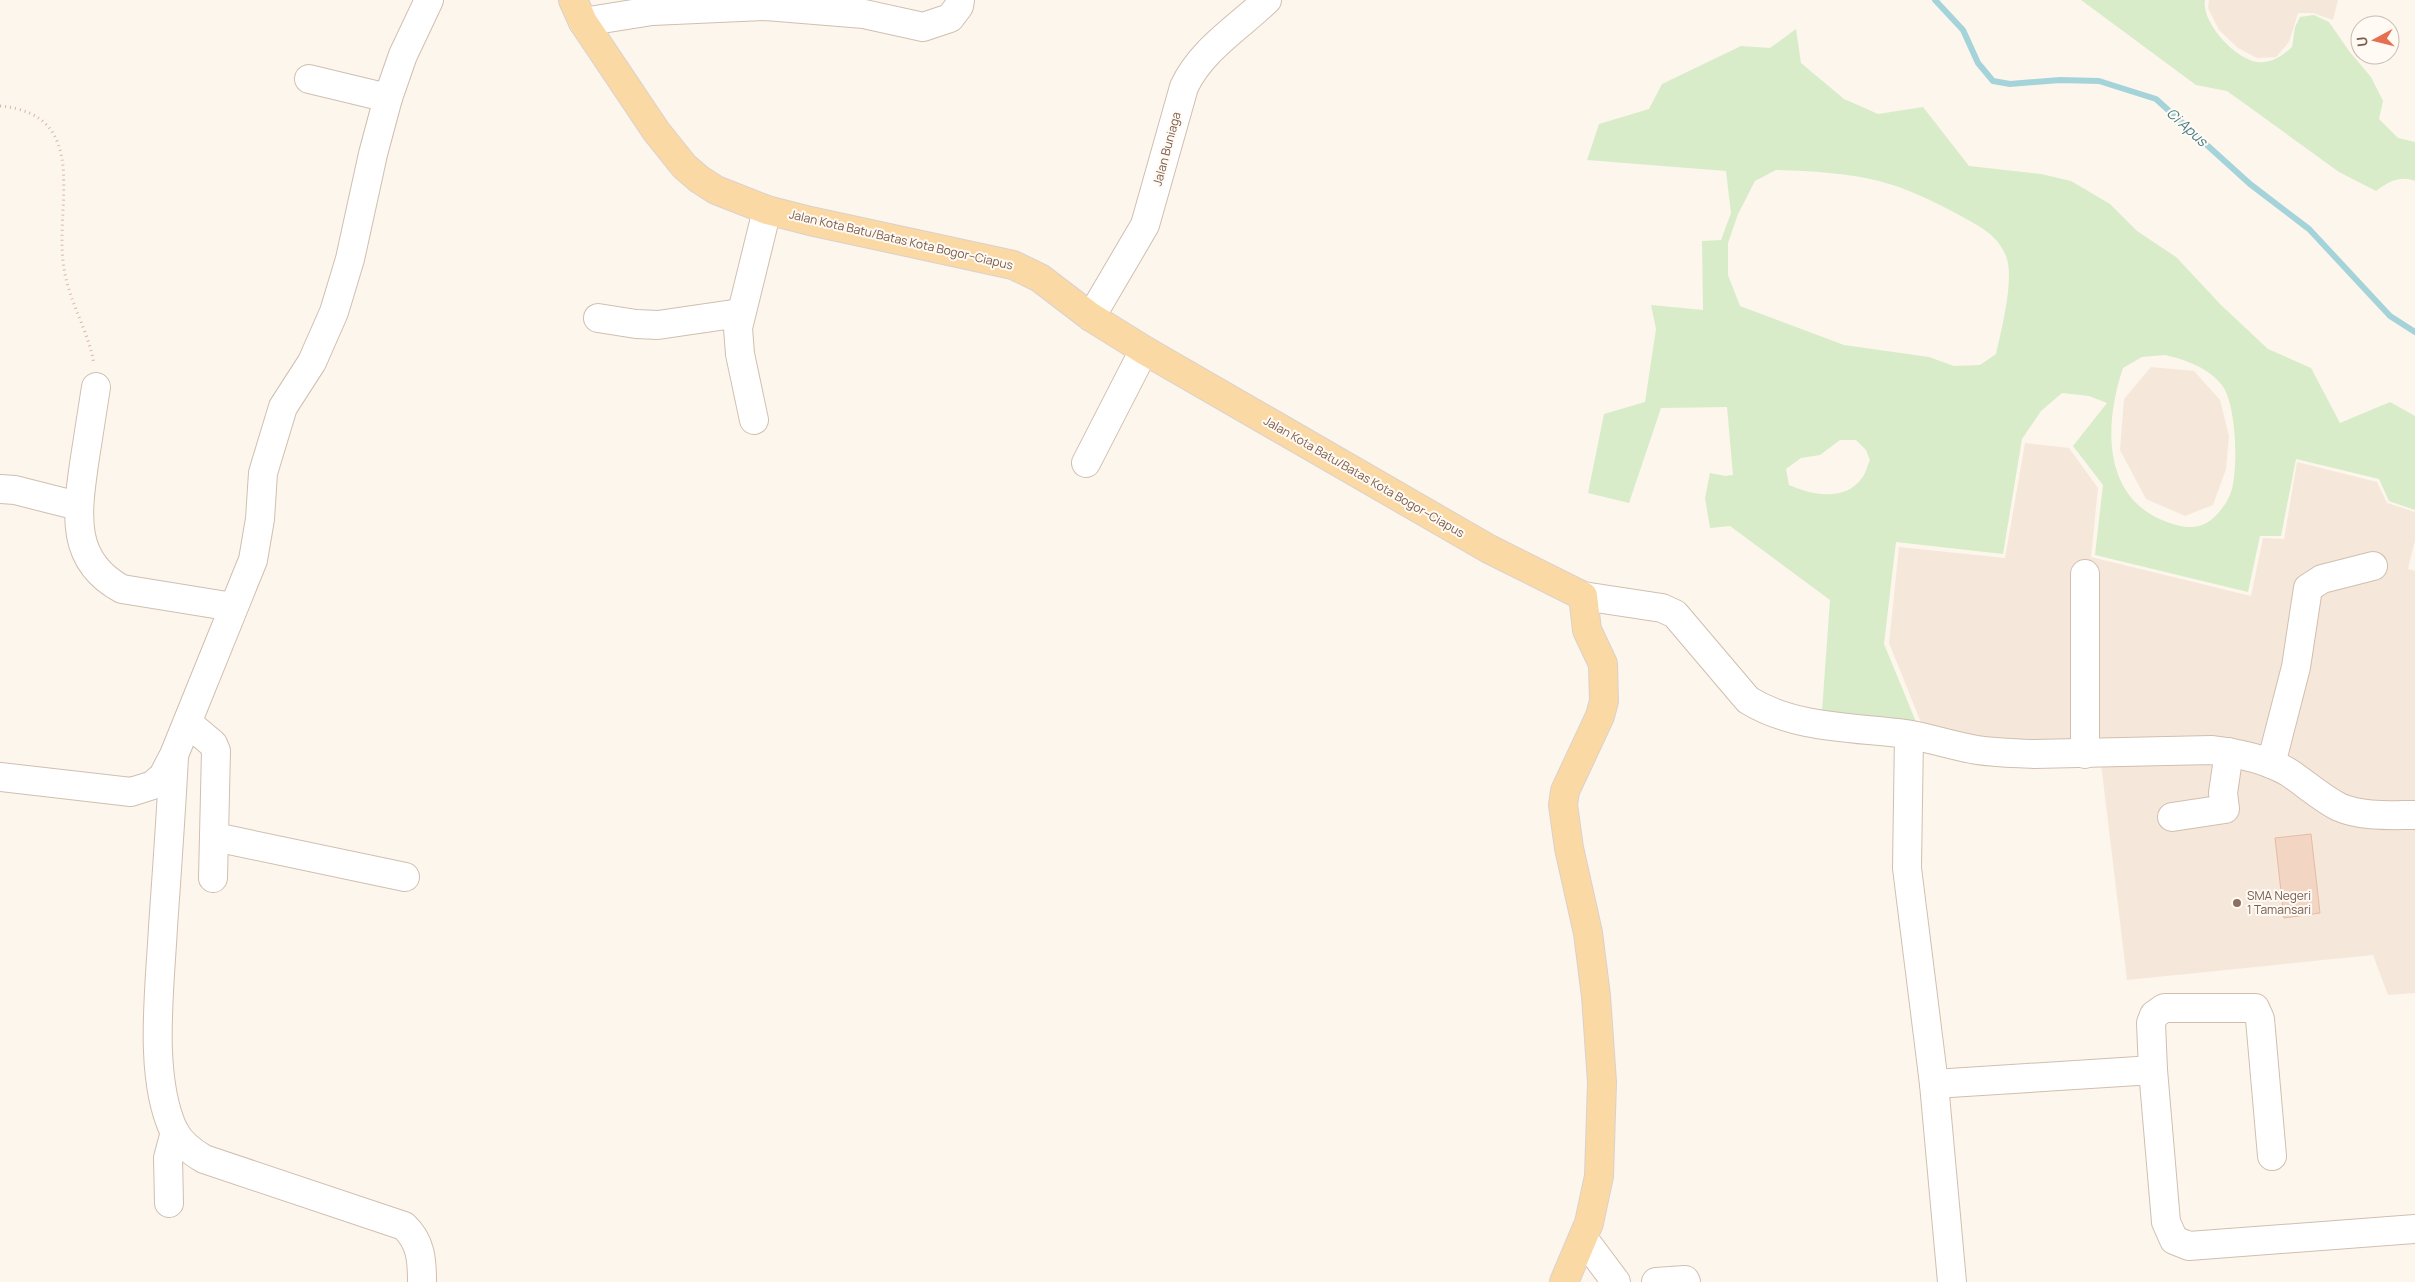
<svg xmlns="http://www.w3.org/2000/svg" width="2415" height="1282" font-family="Manrope,sans-serif">
  <style>
    .residential { fill: #f5e8da }
    .green { fill: #d8ecc9; fill-rule: evenodd }
    .lines { fill: none; stroke-linecap: round; stroke-linejoin: round }
    .stream { stroke: #a5d3da; stroke-width: 6 }
    .building { fill: #f3d5c3; stroke: #e6bba3 }
    .minor-casing { stroke: #d1beb0; stroke-width: 30 }
    .major-casing { stroke: #dad1cd; stroke-width: 30 }
    .path { stroke: #d9b8a5; stroke-width: 3; stroke-dasharray: 1 4; stroke-linecap: butt }
    .minor { stroke: #fff; stroke-width: 28 }
    .major { stroke: #fbd9a5; stroke-width: 28 }
    .education-dot { fill: #8d6e63; stroke: #fffaf3; stroke-width: 2 }
    .labels { text-anchor: middle; stroke-width: 4; stroke-linejoin: round; paint-order: stroke }
    .street-label { font-size: 12px; fill: #7a5c4d; stroke: #fffaf3 }
    .education-label { font-size: 12px; fill: #785e54; stroke: #fffaf3; text-anchor: start }
    .water-label { font-size: 14px; font-style: italic; fill: #437c86; stroke: #fffaf3 }
  </style>
  <rect width="100%" height="100%" fill="#fdf6ec"/>
  <g class="residential">
    <path d="M2209,0H2338L2333,20L2313,13H2298L2289,42L2276,57L2257,58L2238,48L2219,30L2208,8Z"/>
    <path d="M2151,367L2194,371L2220,400L2229,436L2226,469L2213,505L2185,516L2146,499L2120,450L2124,399Z"/>
    <path d="M2025,443L2069,448L2098,488L2091,557L2251,596L2263,538L2284,539L2297,462L2377,482L2387,503L2415,512V540L2408,569L2415,571V993L2388,995L2373,955L2127,980L2099,747L1926,735L1889,643L1899,547L2005,558Z"/>
  </g>
  <g class="green">
    <path d="M2081,0H2205C2201,22 2235,59 2257,62C2271,64 2283,55 2292,47L2295,27L2300,17L2314,15L2329,22L2349,51L2371,77L2383,101L2379,119L2398,138L2415,142V181C2400,175 2388,182 2376,191L2339,172L2227,91L2196,85Z"/>
    <path d="M1796,29L1801,63L1844,99L1878,114L1923,107L1969,166L2041,174L2071,181L2110,204L2137,231L2176,257L2221,305L2268,349L2311,368L2340,423L2390,402L2415,416V510L2389,501L2379,479L2296,459L2281,536H2260L2248,592L2095,555L2103,485L2073,446L2107,403L2089,396L2062,393L2041,411L2022,439L2003,554L1896,542L1884,644L1921,734L1822,711L1830,600L1730,526L1710,528L1705,498L1710,473L1725,476L1733,475L1727,407L1661,408L1629,503L1588,493L1604,414L1645,402L1656,329L1651,305L1703,310L1702,241L1721,240L1731,213L1726,171L1587,160L1599,124L1649,109L1662,84L1741,46L1770,48ZM1776,170C1810,171 1846,173 1879,181C1907,188 1933,201 1959,215C1979,226 1997,234 2006,256C2015,278 2001,331 1996,354L1980,365L1954,366L1929,357L1844,345L1740,306L1728,275V243L1738,214L1755,181ZM2165,355C2186,360 2207,367 2221,384C2237,402 2239,473 2230,495C2225,506 2214,521 2202,525C2190,530 2173,525 2162,520C2101,494 2105,421 2123,368L2142,357ZM1840,440H1856L1866,450L1870,460C1867,466 1866,473 1862,478C1845,502 1811,495 1789,485L1786,469L1801,458L1820,455Z"/>
  </g>
  <g class="lines">
    <path class="stream" d="M1935,0L1963,30L1978,63L1993,81L2010,84L2060,80L2099,81L2156,99L2250,184L2309,229L2390,316L2415,332"/>
  </g>
  <path class="building" d="M2311,834L2320,913L2284,918L2275,838Z"/>
  <g class="lines">
    <g class="minor-casing">
      <g id="minor">
        <path d="M583,22L652,11L766,6L864,14L923,27L950,18L959,6L960,0"/>
        <path d="M309,79L388,98"/>
        <path d="M1091,317L1145,225L1184,87C1201,50 1238,28 1267,0"/>
        <path d="M598,318L636,324L658,325L740,313"/>
        <path d="M96,387C92,413 88,438 84,464C77,514 70,561 122,589L233,607"/>
        <path d="M754,420L740,354L738,328L767,210"/>
        <path d="M1086,463L1144,350"/>
        <path d="M0,489L15,490L78,506"/>
        <path d="M2085,574V754"/>
        <path d="M1583,596L1662,608L1675,614L1748,700C1795,729 1854,727 1906,734C1930,738 1953,746 1977,750C1996,753 2015,753 2034,754L2211,750C2237,753 2266,759 2288,772C2305,783 2321,798 2339,807C2362,817 2390,815 2415,815"/>
        <path d="M188,723L213,744L216,751L213,878"/>
        <path d="M1909,735L1907,868L1934,1084L1952,1282"/>
        <path d="M174,757C171,814 167,870 163,927C160,987 148,1076 174,1131C181,1144 192,1152 204,1159L404,1226C421,1242 422,1260 422,1282"/>
        <path d="M2271,764L2296,667L2308,588L2322,579L2373,566"/>
        <path d="M0,777L131,792L153,785L163,776L174,755L253,560L260,519L263,473L276,430L283,407L312,362L334,312L350,259L373,154L388,98L403,55L429,0"/>
        <path d="M2172,817L2225,809L2223,793L2229,752"/>
        <path d="M215,837L405,877"/>
        <path d="M2153,1070L2151,1023L2154,1015L2164,1008H2255L2260,1019L2272,1156"/>
        <path d="M1934,1084L2153,1070L2166,1222L2174,1240L2189,1246L2415,1229"/>
        <path d="M169,1203L168,1158L175,1132"/>
        <path d="M1583,1238L1616,1282"/>
        <path d="M1656,1282L1685,1280L1686,1282"/>
      </g>
    </g>
    <g class="major-casing">
      <path id="major" d="M573,0L583,22L656,131L684,166L699,179L716,190L767,210L810,221L1013,265L1040,278L1091,317L1144,350L1489,549L1583,596L1587,630L1603,664L1604,701L1600,716L1565,791L1563,805L1569,848L1588,933L1596,996L1602,1082L1599,1176L1589,1223L1564,1282"/>
    </g>
    <path class="path" d="M0,106C96,115 51,211 65,274C71,305 89,333 94,364"/>
    <use href="#minor" class="minor"/>
    <use href="#major" class="major"/>
  </g>
  <circle class="education-dot" cx="2237" cy="903" r="5"/>
  <g class="labels">
    <g class="street-label">
      <text transform="translate(1167 149) rotate(-75)" y="4">Jalan Buniaga</text>
      <text transform="translate(901 240) rotate(13)" y="4">Jalan Kota Batu/Batas Kota Bogor–Ciapus</text>
      <text transform="translate(1364 477) rotate(30)" y="4">Jalan Kota Batu/Batas Kota Bogor–Ciapus</text>
    </g>
    <g class="education-label">
      <text x="2247" y="900">SMA Negeri<tspan x="2247" dy="14">1 Tamansari</tspan></text>
    </g>
    <g class="water-label">
      <text transform="translate(2187 127) rotate(42)" y="5">Ci Apus</text>
    </g>
  </g>
  <g transform="translate(2375 40) rotate(263)"><circle r="24" fill="#fffaf3" stroke="#cabbb1"/>
  <path d="M0-4L9 19L0 12L-9 19Z" fill="#e76f51"/>
  <text y="-8" font-size="14" font-weight="bold" text-anchor="middle" fill="#7a5c4d">U</text>
  </g>
</svg>
